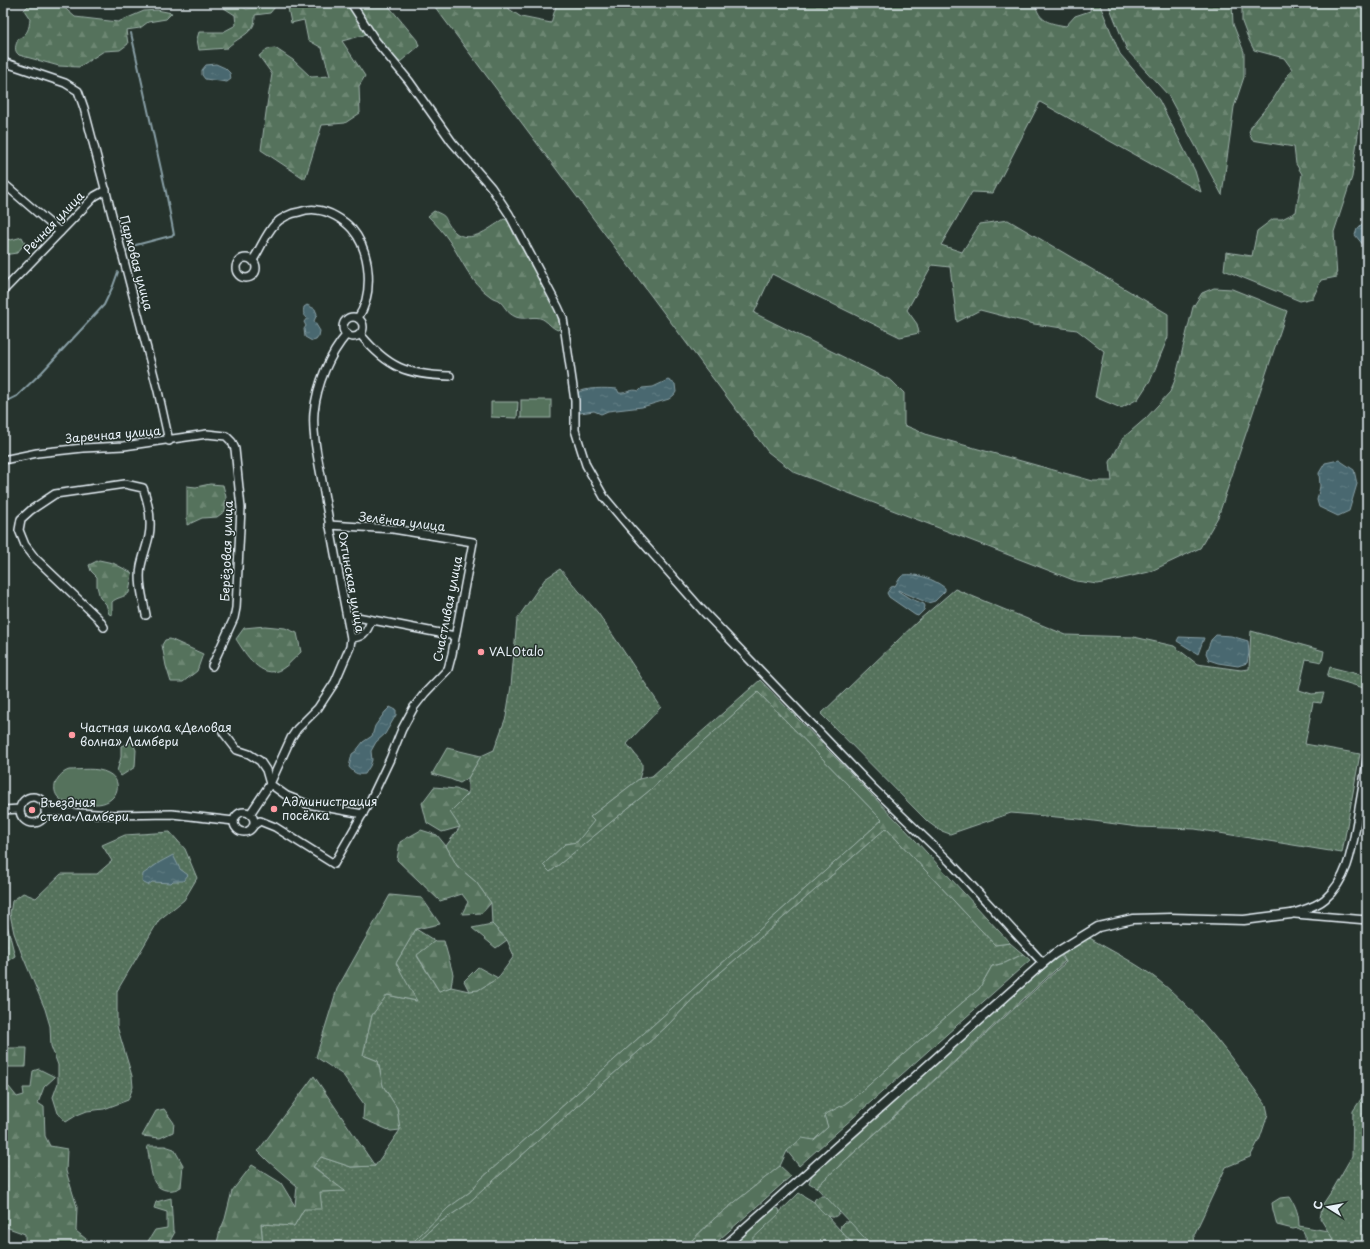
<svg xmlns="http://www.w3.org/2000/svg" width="1370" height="1249" font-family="'Playpen Sans',sans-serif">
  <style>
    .grass { fill: url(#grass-dots); stroke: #9eb2aa }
    .forest { fill: url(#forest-firs); stroke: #9eb2aa }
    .park { fill: #54725b; stroke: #9eb2aa }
    .water { fill: url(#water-ripples); stroke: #889fa6 }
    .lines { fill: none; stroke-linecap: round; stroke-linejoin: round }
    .stream { stroke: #889fa6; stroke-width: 2 }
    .minor-casing { stroke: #e8f1f8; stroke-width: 10 }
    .tertiary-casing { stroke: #e8f1f8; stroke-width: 11 }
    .minor { stroke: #26332d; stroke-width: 7 }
    .tertiary { stroke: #26332d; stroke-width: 8 }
    .poi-dot { fill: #ff9aa2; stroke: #26332d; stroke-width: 1.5 }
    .labels { text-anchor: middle; stroke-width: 3; stroke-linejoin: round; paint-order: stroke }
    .street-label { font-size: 12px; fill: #e8f1f8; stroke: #26332d }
    .poi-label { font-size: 12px; fill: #e8f1f8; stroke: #26332d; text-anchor: start }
  </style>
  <defs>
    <pattern id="grass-dots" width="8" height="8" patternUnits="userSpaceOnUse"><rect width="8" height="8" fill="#54725b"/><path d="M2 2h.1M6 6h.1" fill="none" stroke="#6d8773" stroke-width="1.8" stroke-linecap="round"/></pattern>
    <pattern id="forest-firs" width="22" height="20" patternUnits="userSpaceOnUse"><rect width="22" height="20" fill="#54725b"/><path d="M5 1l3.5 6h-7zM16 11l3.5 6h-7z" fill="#6d8773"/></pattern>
    <pattern id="water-ripples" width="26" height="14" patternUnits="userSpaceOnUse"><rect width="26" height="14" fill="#48686f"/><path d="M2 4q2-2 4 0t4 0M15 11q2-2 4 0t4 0" fill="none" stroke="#627e84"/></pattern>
  </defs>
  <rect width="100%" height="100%" fill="#26332d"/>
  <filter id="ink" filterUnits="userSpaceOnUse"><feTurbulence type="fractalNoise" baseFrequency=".025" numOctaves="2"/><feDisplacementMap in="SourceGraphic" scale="8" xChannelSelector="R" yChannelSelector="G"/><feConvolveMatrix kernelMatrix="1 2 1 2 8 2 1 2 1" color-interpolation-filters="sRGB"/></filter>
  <g filter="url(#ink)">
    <g class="grass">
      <path d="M560,569L598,613L661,707L632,738L627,744L642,763V769L639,779L590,817L595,820L587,831L577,842L565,844L543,865L550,872L650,790L758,692L882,820L480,1180L470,1192L448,1208L413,1242L400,1244L398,1246H263L261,1224L294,1226L304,1209L320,1192L344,1191L313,1166L321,1157L351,1167L375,1166L400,1130L397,1108L383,1086L378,1061L363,1055L372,1015L387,995L416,1001L396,963L416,929L435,941L417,956L439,991L451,987L469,991L478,990L498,978L514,956L507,940L492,924L491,903L476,882L457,866L446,846L460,827L449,812L468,794V778L481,756L494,750L506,717L511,686L517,619L545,579Z"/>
      <path d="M955,589L1066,635L1134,637L1174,646L1197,664L1241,670L1249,669L1251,631L1324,651L1322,662L1306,659L1299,690L1312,694L1324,693L1321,703L1313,702L1305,744L1360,754L1342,853L1195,829L1138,827L1079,819L1011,813L950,834L939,830L928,822L821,714L919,620Z"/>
      <path d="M1330,667L1362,675L1367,689L1327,677Z"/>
      <path d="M886,828L995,945L1010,943L1023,954L1005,963L992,966L979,989L963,1002L861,1092L845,1104L825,1115L828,1127L814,1140L787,1151L780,1166L715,1218L686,1246H412L437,1224L466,1205L666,1027L706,985Z"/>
      <path d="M170,832L185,849L197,878L184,900L159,920L117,991V1026L132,1076L133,1087L128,1100L104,1109L87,1111L77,1115L66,1122L58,1113L53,1097L58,1083V1065L51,1046L50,1026L45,1009L21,952L14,933L10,914L12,901L23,893L36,898L61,874H97L112,861L102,845L125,835Z"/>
      <path d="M1088,937C1111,951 1137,963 1158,980C1202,1015 1233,1060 1266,1105L1268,1114L1260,1138L1250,1157L1226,1167L1194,1235L1195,1246H872L816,1187L1066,962L1061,953Z"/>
      <path d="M1367,1090V1246H1337L1320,1218L1323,1204L1333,1189L1352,1156L1353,1111Z"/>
      <path d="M799,1193L814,1202L855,1246H745Z"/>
    </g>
    <g class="forest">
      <path d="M31,3H59L75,17L118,22L144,11L157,10L172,13L166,19L148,22L140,28L126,30L128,44L120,50L104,51L79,67L59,66L19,55C13,50 16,45 18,39C28,34 29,29 30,19L24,10Z"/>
      <path d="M224,3H237L246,9L258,8L266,3L275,7L270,13L255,15C255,18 255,21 254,24C251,34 234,40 227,48L199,50L197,39L199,32H223L236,25L235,15L224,8Z"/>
      <path d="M287,3H386L417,40L419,46L400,62L395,60L375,32L342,41L365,76L359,86L360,113L345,123L322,125L305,179L261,150L267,105L272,74L259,56L267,49L275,48L293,60L311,77L330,76L322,48L308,40L304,20L291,23Z"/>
      <path d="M432,3H510L509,9L521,17L551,23L557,3H1035C1039,22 1049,23 1066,26L1075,16L1090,11L1091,3H1099L1120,54L1159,100L1195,171L1201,192L1040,102L993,193L972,192L941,245L962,252L980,224L1008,220L1168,314V337L1151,379L1138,399L1121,408L1095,397L1104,351L1077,330L1034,324L980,310L957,322L950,267L932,265L907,310L917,324L919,333L900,337L772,274L754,313L892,381L904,393V425L928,435L1093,481H1112L1110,462L1123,438L1146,418L1170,392L1175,380L1193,307L1202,293L1214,288L1232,289L1287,311L1218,517L1200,548L1149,572L1098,584L1076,581L794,472L768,452Z"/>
      <path d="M1108,3H1232L1233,24L1244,52V77L1234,107L1222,195L1168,95L1127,50Z"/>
      <path d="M1242,3H1366L1367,71L1352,177L1334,232L1337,277L1321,280L1313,298L1300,301L1224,270L1226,252L1252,256L1257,231L1273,219H1282L1296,212L1302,174L1296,164L1294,147L1252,140L1249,132L1252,125L1272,101L1292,69L1284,58L1254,50L1248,38L1242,22Z"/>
      <path d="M434,211C449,217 443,217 451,228C467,248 488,229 504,219L507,220C512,227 513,235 518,242C533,269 555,296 560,328L558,330C551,328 547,320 540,318C532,316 524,320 516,317C506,313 505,305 498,300C496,299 492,298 490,296C471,283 462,260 450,242C444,233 436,224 428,216Z"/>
      <path d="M22,237L25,243L17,253L3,255V238L11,240Z"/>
      <path d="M210,484L223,485L226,497L225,511L217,517L202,518L187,525V486L196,487Z"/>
      <path d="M99,560L113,563L132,573L129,593C123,598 117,597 112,602V615L109,614L106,604L100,598L97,586V577L91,571L89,565Z"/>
      <path d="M265,626L285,628L297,633L301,652C295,657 289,665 282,669C261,681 245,653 236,639L244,628Z"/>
      <path d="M170,639L203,654L197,671L183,682H171L166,666L162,645L165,640Z"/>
      <path d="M760,680L904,828L1010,943L995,945L886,828L706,985L666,1027L466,1205L437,1224L412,1246H398L400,1244L413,1242L448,1208L470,1192L480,1180L882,820L758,692L650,790L550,872L543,865L565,844L577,842L594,821L590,817L639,779L652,776Z"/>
      <path d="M132,742L136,750L135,767L121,776L117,771L121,757V746Z"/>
      <path d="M447,748L481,756L468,778L460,783L450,779L432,774Z"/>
      <path d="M434,787L456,789L468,794L450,812L460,827L442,832L427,823L422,803Z"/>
      <path d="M421,830L437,835L446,846L457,866L476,882L491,903L482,913L462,914L468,902L462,894L440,901L397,860L400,842Z"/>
      <path d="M390,895L422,898L440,924L416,929L396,963L417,1001L387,995L372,1015L363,1055L378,1061L383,1086L397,1108L400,1130L391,1131L363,1119L364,1104L343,1075L316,1057L337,989Z"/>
      <path d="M3,909L15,956L3,964Z"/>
      <path d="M492,924L507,940L496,948L472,928Z"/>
      <path d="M435,941H444L453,974L451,987L439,991L417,955Z"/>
      <path d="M1023,954L1030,960L799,1166L787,1151L802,1138L814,1140L828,1127L824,1115L845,1104L861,1092L963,1002L979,989L992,966L1005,963Z"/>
      <path d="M1060,955L1065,961L816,1187L809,1183L813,1172Z"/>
      <path d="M478,967L498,978L478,990L469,991L464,981Z"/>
      <path d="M3,1048H27L26,1067H3Z"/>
      <path d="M39,1069L55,1077L44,1087L38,1103L44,1107L45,1136L50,1146L67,1149L66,1171L77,1207L76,1231L91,1243L90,1246H25V1234L3,1226V1089L9,1087L17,1097L24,1095L23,1088H31L33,1071Z"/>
      <path d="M314,1076L375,1166L351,1167L321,1157L313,1167L345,1191L320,1192L322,1209H304L294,1226L261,1224L263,1246H216L220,1231L225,1219L232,1191L252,1165L281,1183L295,1206L297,1186L268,1161L258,1151Z"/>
      <path d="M164,1109L174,1123L173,1132L160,1138L142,1136L156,1111Z"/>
      <path d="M147,1146H165L174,1149L183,1165L181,1187C173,1192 161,1192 155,1183C151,1178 149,1154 147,1146Z"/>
      <path d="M780,1166L791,1176L712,1246H686L715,1218Z"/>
      <path d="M820,1196H825L840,1212C831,1225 821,1210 814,1202L815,1199Z"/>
      <path d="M1290,1197C1296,1206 1299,1215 1299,1226L1328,1231L1337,1246H1305V1235L1303,1231L1298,1228L1293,1229L1277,1225L1273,1210L1272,1203L1280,1198Z"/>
      <path d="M171,1198L173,1231L175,1232L167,1246H145L155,1230L167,1228V1212L154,1208L156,1202Z"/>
      <path d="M777,1208L779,1209L780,1213L745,1246H731L773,1209Z"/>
      <path d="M844,1222H850L872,1246H855L840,1230L841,1225Z"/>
    </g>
    <g class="park">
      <rect x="521" y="400" width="30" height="18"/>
      <path d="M491,402H518L517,418L491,417Z"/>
      <path d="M69,770C80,770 97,767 108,773C126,782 116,805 95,804C86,804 73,805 65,802C48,795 54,775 69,770Z"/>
    </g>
    <g class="water">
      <path d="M216,64L225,68L230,73L231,79L227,82L205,79L202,75V70L206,65Z"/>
      <path d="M1367,219V255L1364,246L1355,235L1357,229Z"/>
      <path d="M307,305L315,309L317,314L314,321L320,331L319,336L316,340L312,341L305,337L304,329L306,326L304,322L307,318C303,314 303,312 304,307Z"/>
      <path d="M668,380L675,384L676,392L674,395L669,399L642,407L608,411L601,414L594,411L580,413L578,410L576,394C583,387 607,388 617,389L619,393C627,394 631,388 639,391L642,388L653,387Z"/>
      <path d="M1339,460L1354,470L1357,484L1349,511L1338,516L1319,507L1317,500L1320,486L1319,473L1325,463Z"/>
      <path d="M903,575C917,573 934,579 945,588V591L935,601L928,603L898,590V591L909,598L924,604L925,606L924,610L918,616L915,615L889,597L887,593L891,587L895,586L900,578Z"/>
      <path d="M1216,635L1231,636L1248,641L1249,653L1247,663L1238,666L1218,663L1209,660L1206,653L1211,640Z"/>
      <path d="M1179,637L1204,638L1198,654L1177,641Z"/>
      <path d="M390,707L396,710V715L385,734L376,742L371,751L372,760L370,766L365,774C357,775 354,773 349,767L352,754L356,751L363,742L372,736L375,726L385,712Z"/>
      <path d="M173,855L180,869L188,875L183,881H173L171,883L152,882L148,885L142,882L143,874L160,862Z"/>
    </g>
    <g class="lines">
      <g class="stream">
        <path d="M128,250L132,246L174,235L166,192L131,33"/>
        <path d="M3,403L17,396L42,372L104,305L113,286L118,272"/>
      </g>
      <g class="minor-casing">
        <g id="minor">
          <path d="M351,3L375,40L409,81L452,142L491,187L509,214L558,307L563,318L575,401V430L586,465L604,497L630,528L702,610L871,786L950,862L1043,963"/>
          <path d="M3,62L65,83L78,91L84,108L158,391L169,441"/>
          <path d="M3,183L60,232"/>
          <circle cx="246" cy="268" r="10"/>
          <path d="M253,260C261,248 265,235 275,224C281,218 291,213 299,212C305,210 311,209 317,210C329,211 344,220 352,229C371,251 374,294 358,318"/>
          <path d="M3,291L95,196L106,190"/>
          <circle cx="353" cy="327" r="10"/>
          <path d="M360,334C388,368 407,375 450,376"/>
          <path d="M3,460L37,453L83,448L124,446L207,434L226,436L232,442L235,449L241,508L236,608L234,618L212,666"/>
          <path d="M347,615L455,636"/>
          <path d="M104,627L98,618L35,558L25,545L19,530L21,519L31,510L55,494L125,484L143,488C148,502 152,521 149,536C147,546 143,556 141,566C138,581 143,599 146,615"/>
          <path d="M351,638C363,638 368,631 371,620"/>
          <path d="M223,732L237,750L249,754L260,761L266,770L270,784L287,796L307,804L363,814"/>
          <circle cx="33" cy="810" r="13"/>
          <path d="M3,810L20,809"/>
          <path d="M45,811L114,815L172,814L234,821"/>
          <circle cx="244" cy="822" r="10"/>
          <path d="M250,814L270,784L291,738L297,729L318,708L335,682L350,647L351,638L349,628C340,581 331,534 323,487C319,462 312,437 314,412C317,384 329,355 347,334"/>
          <path d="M254,825L260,821L275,827L334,864L370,801L390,759L402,729L414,707L425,693L448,669L452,654L473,542L393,529L329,525"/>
          <path d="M1291,914C1302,910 1316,907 1325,899C1348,879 1352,849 1357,821C1360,801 1364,781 1367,760"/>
          <path d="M1295,914L1367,920"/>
        </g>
      </g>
      <g class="tertiary-casing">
        <path id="tertiary" d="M725,1246L1043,963L1054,954L1098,927L1133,919L1171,918L1244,920L1291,914"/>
      </g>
      <use href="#minor" class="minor"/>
      <use href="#tertiary" class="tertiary"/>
    </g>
  </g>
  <g class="poi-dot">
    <circle cx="481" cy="652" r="4"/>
    <circle cx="72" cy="735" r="4"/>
    <circle cx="274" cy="809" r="4"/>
    <circle cx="32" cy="810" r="4"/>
  </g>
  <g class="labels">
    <g class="street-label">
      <text transform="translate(54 223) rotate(-46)" y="4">Речная улица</text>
      <text transform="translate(136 263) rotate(75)" y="4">Парковая улица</text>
      <text transform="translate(113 435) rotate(-5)" y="4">Заречная улица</text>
      <text transform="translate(402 522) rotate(7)" y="4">Зелёная улица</text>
      <text transform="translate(227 551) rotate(-88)" y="4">Берёзовая улица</text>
      <text transform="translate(351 582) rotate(80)" y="4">Охтинская улица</text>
      <text transform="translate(448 609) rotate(-79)" y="4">Счастливая улица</text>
    </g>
    <g class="poi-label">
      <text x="489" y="656">VALOtalo</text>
      <text x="80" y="732">Частная школа «Деловая<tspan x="80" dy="14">волна» Ламбери</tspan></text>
      <text x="282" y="806">Администрация<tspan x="282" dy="14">посёлка</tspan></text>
      <text x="40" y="807">Въездная<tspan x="40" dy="14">стела Ламбери</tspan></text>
    </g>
  </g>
  <rect width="1370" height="1249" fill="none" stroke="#26332d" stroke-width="16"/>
  <rect x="8" y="8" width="1354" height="1233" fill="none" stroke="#e8f1f8" stroke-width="1.5" filter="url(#ink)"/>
  <g transform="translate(1328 1207) rotate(281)" stroke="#26332d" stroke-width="3" paint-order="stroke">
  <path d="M0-3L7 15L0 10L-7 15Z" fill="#e8f1f8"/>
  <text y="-6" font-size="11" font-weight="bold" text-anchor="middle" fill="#e8f1f8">С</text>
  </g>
</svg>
